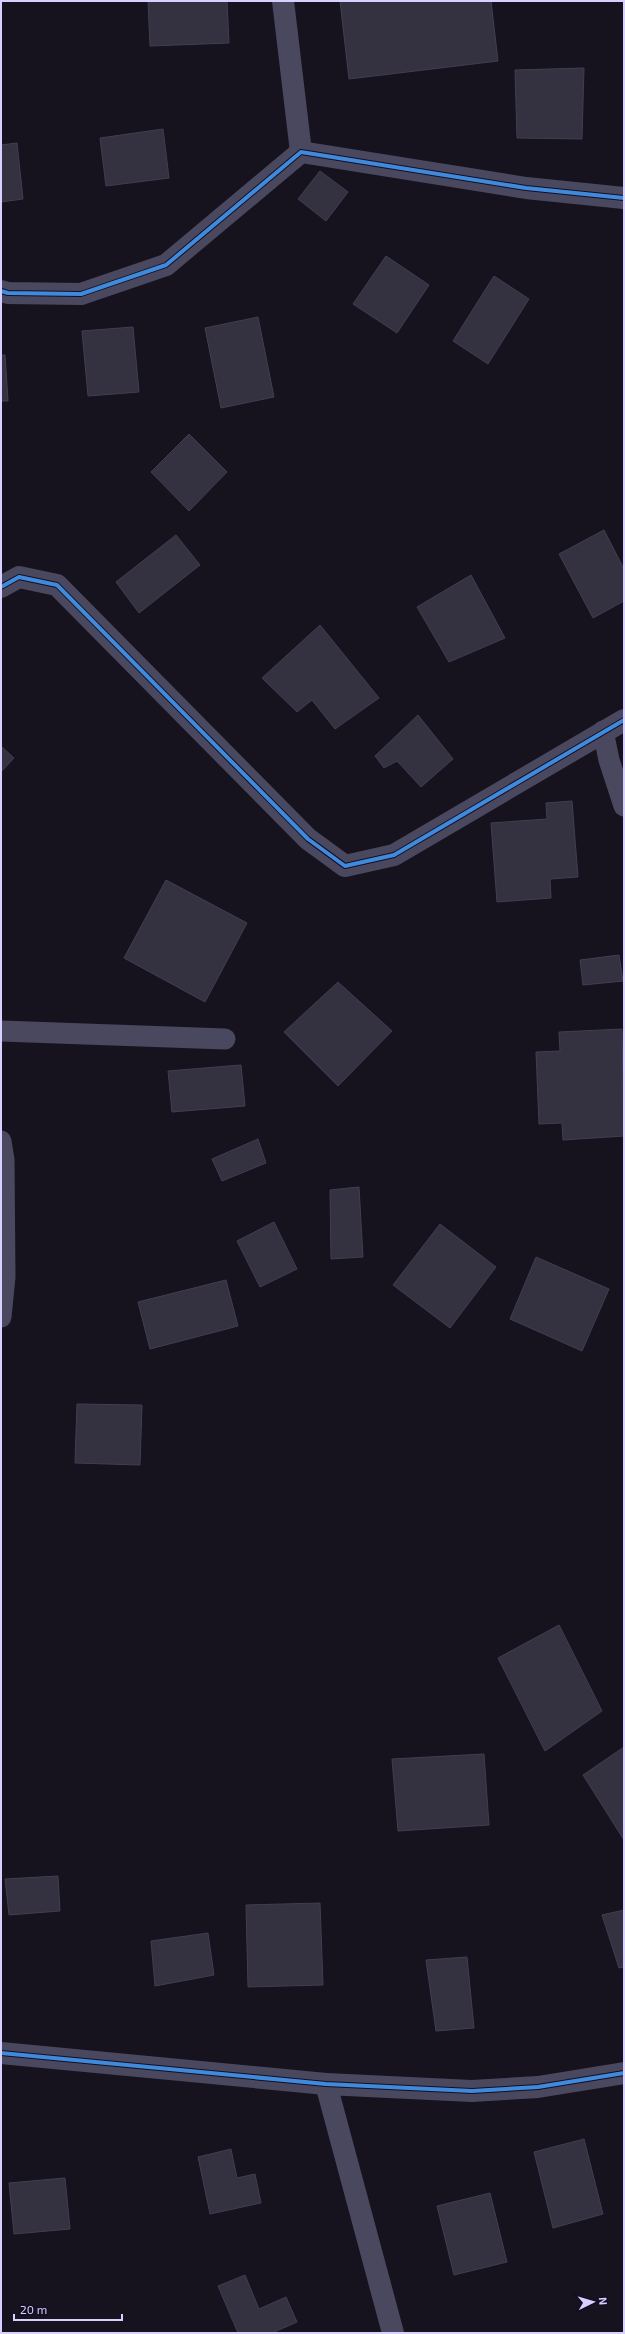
<svg xmlns="http://www.w3.org/2000/svg" width="625" height="2334" font-family="'Exo 2',sans-serif">
  <style>
    .building { fill: #343140; stroke: #433d52 }
    .lines { fill: none; stroke-linecap: round; stroke-linejoin: round }
    .service { stroke: #4a485f; stroke-width: 21 }
    .minor { stroke: #4a485f; stroke-width: 22 }
    .cycleway-casing { stroke: #130e23; stroke-width: 6 }
    .cycleway { stroke: #408adc; stroke-width: 4 }
  </style>
  <rect width="100%" height="100%" fill="#16131e"/>
  <g class="building">
    <path d="M148,1H227L229,43L150,46Z"/>
    <path d="M340,1H491L498,61L349,79Z"/>
    <path d="M584,68L582,139L517,138L515,70Z"/>
    <path d="M163,129L169,178L106,186L100,138Z"/>
    <path d="M17,143L23,199L1,202V145Z"/>
    <path d="M320,171L348,192L326,221L298,199Z"/>
    <path d="M386,256L429,285L397,333L353,304Z"/>
    <path d="M494,276L529,299L488,364L453,341Z"/>
    <path d="M258,317L274,397L221,408L205,328Z"/>
    <path d="M133,327L139,392L88,396L82,331Z"/>
    <path d="M1,355H5L8,401H1Z"/>
    <path d="M189,434L227,472L189,511L151,472Z"/>
    <path d="M604,530L624,569V601L593,618L559,554Z"/>
    <path d="M176,535L200,565L139,613L116,582Z"/>
    <path d="M471,575L505,638L449,662L417,607Z"/>
    <path d="M320,625L379,698L335,729L312,700L297,712L262,678Z"/>
    <path d="M418,715L453,759L421,787L397,761L384,768L375,756Z"/>
    <path d="M1,746L14,758L1,772Z"/>
    <path d="M572,801L578,877L550,879L551,898L497,902L491,823L547,819L546,803Z"/>
    <path d="M166,880L247,923L205,1002L124,958Z"/>
    <path d="M619,955L623,981L583,985L580,960Z"/>
    <path d="M338,982L392,1031L338,1086L284,1032Z"/>
    <path d="M622,1029L624,1136L563,1140L562,1123L539,1124L536,1052L560,1051L559,1032Z"/>
    <path d="M241,1065L245,1106L172,1112L168,1071Z"/>
    <path d="M258,1139L266,1163L222,1181L212,1159Z"/>
    <path d="M359,1187L363,1257L331,1259L330,1190Z"/>
    <path d="M274,1222L297,1269L260,1287L237,1241Z"/>
    <path d="M440,1224L496,1267L450,1328L393,1285Z"/>
    <path d="M536,1257L609,1289L582,1351L510,1319Z"/>
    <path d="M226,1280L238,1326L150,1349L138,1302Z"/>
    <path d="M77,1404L142,1405L140,1465L75,1463Z"/>
    <path d="M559,1625L602,1711L545,1751L498,1658Z"/>
    <path d="M624,1747V1840L583,1775Z"/>
    <path d="M484,1754L489,1825L398,1831L392,1759Z"/>
    <path d="M58,1876L60,1911L9,1915L5,1879Z"/>
    <path d="M320,1903L323,1985L248,1987L246,1905Z"/>
    <path d="M624,1910V1967L619,1968L602,1915Z"/>
    <path d="M208,1933L214,1975L155,1986L151,1941Z"/>
    <path d="M467,1957L474,2028L436,2031L426,1960Z"/>
    <path d="M584,2139L603,2214L553,2228L534,2152Z"/>
    <path d="M231,2149L237,2178L255,2174L261,2203L210,2214L198,2157Z"/>
    <path d="M65,2178L70,2229L14,2234L9,2183Z"/>
    <path d="M490,2193L507,2262L454,2275L437,2206Z"/>
    <path d="M245,2275L259,2309L286,2297L297,2322L272,2333H238L218,2286Z"/>
  </g>
  <g class="lines">
    <g class="service">
      <path d="M603,731L609,760L624,806"/>
      <path d="M1,1031L225,1039"/>
      <path d="M1,1141L4,1160L5,1277L1,1317"/>
    </g>
    <g class="minor">
      <path d="M283,1L301,152"/>
      <path d="M1,291L8,293L81,294L166,265L301,152L526,188L624,198"/>
      <path d="M1,587L19,577L57,585L308,839L345,866L394,855L624,720"/>
      <path d="M1,2053L326,2084L472,2091L538,2087L624,2073"/>
      <path d="M326,2084L393,2333"/>
    </g>
    <g class="cycleway-casing">
      <g id="cycleway">
        <path d="M1,291L8,293L81,294L166,265L301,152L526,188L624,198"/>
        <path d="M1,587L19,577L57,585L308,839L345,866L394,855L624,720"/>
        <path d="M1,2053L326,2084L472,2091L538,2087L624,2073"/>
      </g>
    </g>
    <use href="#cycleway" class="cycleway"/>
  </g>
  <rect width="625" height="2334" fill="none" stroke="#d8d1ff" stroke-width="4"/>
  <g transform="translate(593 2302) rotate(85)" stroke="#130e23" stroke-width="3" paint-order="stroke">
  <path d="M0-3L7 15L0 10L-7 15Z" fill="#d8d1ff"/>
  <text y="-6" font-size="11" font-weight="bold" text-anchor="middle" fill="#d8d1ff">N</text>
  </g>
  <path d="M14 2314v6h108v-6" fill="none" stroke="#d8d1ff" stroke-width="2"/>
  <text x="20" y="2314" font-size="12" fill="#d8d1ff" stroke="#130e23" stroke-width="3" paint-order="stroke">20 m</text>
</svg>
